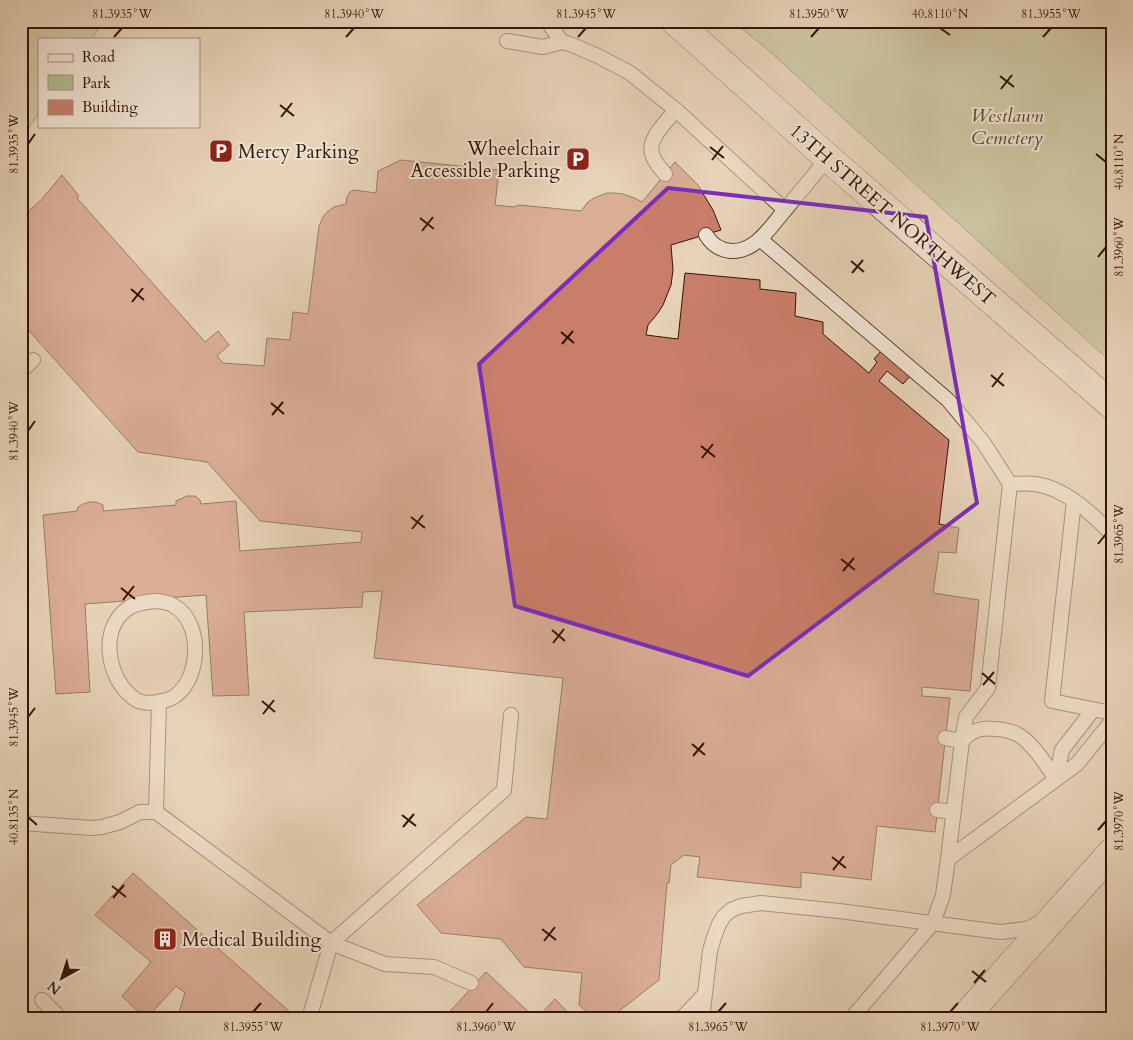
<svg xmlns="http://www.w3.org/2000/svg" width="1133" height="1040" font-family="Cardo,serif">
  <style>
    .green { fill: #b3bd91; stroke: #73694c }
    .building { fill: #c97e6a; stroke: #331508 }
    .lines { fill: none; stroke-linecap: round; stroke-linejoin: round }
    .service-casing { stroke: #604434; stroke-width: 16 }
    .secondary-casing { stroke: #331508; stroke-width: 29 }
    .service { stroke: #efe2d1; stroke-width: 14 }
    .secondary { stroke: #efe2d1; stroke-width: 28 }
    .marked { fill: none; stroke: #7b2cbf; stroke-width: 4; stroke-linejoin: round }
    .ticks { fill: none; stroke: #331508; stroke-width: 2 }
    .labels { text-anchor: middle; stroke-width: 4; stroke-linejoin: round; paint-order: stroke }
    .park-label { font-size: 19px; font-style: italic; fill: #594731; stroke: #efe2d1 }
    .poi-label { font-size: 19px; fill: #331508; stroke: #efe2d1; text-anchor: start }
    .street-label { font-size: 19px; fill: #331508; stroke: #efe2d1 }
    .neatline { fill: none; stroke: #331508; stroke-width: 2 }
    .ticks-label { font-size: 12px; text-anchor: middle; fill: #331508 }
  </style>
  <rect width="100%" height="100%" fill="#e7d3b8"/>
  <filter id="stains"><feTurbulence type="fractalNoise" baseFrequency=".004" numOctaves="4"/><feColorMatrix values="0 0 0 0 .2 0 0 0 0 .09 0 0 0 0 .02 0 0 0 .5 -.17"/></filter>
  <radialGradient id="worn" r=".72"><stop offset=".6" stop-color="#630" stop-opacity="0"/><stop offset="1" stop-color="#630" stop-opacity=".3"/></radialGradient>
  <g class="green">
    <path d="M21,21H105L91,39H39V112L21,141Z"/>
    <path d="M732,21H1112V363L766,48Z"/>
  </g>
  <g class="building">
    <path d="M401,160L499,170L495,205L514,207L519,205L581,211L588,202L594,198L607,193H614L623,194L637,199L642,202L675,162L698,185L702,192L713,210L721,230L671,245L673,270L671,285L663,305L658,313L648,325L646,335L678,339L685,273L760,280V289L796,293L795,316L823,322V334L869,373L877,362L874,359L882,350L911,375L903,384L887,371L879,381L949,440L939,524L959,528L956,553L939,552L933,593L979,600L970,691L922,687V696L950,698L935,832L877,826L871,880L801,872V888L697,877L700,857L684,855L671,865L669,883H667L659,980L610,1018L611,1019H583L588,1013L579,1005L582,973L524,967L501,939L441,933L417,905L526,817L547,819L563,678L374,658L382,591L363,592L362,607L244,612L249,695L213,696L206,595L85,604L90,692L56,694L43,515L77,511L78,507L83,504L90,502H96L103,505V511L176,505V501L187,496H195L200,500L201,504L236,501L240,551L361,542L362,532L260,521L207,462L138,452L21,322V218L41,200L62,175L79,196L77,198L205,342L218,331L229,345L217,356L223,363L264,366L267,338L290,340L293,312L308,314L319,226L323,217L327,212L334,207L346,204L347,197L350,192L354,190L376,193L378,171Z"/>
    <path d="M133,873L290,1012L288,1019H177L185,993L176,986L146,1019L122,996L151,962L95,915Z"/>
    <path d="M486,972L536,1019H443Z"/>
    <path d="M555,999L574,1019H536Z"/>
  </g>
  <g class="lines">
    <g class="service-casing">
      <g id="service">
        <path d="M547,21L562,42"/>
        <path d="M507,41L543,47L562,42L570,44L598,56L630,73L676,110L785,210L828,158"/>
        <path d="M665,174C660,168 654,162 652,154C647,139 667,121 676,110"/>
        <path d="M706,235C712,245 720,250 731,251C756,252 770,227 785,210"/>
        <path d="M760,239L948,400L983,442L1010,484L988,688L966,717L962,741L948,859L943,895L933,923L851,1019"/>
        <path d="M21,371L33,360"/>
        <path d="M1010,484C1018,484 1026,483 1034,484C1064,487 1091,513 1112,534"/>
        <path d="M1074,501L1052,701L1112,713"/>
        <path d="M156,601C162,602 169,602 174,606C203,622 201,678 175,696C170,700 163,701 157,702C152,703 147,703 142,702C137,701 133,698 129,694C107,674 100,629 127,609C135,603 146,602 156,601Z"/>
        <path d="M945,738L962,741"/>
        <path d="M962,741C970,731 982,727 994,729C1002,729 1010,731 1017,734C1033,743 1046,765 1056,779"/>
        <path d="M1056,779L1062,750L1093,710"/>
        <path d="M937,810L954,812"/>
        <path d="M156,812L159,702"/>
        <path d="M21,823L92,828L102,827L120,822L140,812H156L331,943L309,1019"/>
        <path d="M948,859L1077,764L1112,721"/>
        <path d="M471,983L434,967L385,964L331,943L504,790L511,715"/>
        <path d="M42,1000L61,1019"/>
        <path d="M681,1019L704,995"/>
        <path d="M702,1019L710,951L714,937L719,924L724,916L731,910L741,906L761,903L839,911L1000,932L1026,929L1042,922"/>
      </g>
    </g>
    <g class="secondary-casing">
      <g id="secondary">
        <path d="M675,21L828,158L1112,405"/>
        <path d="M963,1019L1112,852"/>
      </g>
    </g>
    <use href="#service" class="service"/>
    <use href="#secondary" class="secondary"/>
  </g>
  <path d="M0 0H1133V1040H0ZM668,188L926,217L977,503L748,676L515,606L479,364Z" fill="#e7d3b8" fill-opacity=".55" fill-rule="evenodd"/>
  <path class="marked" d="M668,188L926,217L977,503L748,676L515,606L479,364Z"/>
  <path class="ticks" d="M940,28L950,35M114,37L122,28M346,37L354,28M578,37L586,28M811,37L819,28M1043,37L1051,28M1000,76L1014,87M1001,89L1012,75M280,105L294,116M281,117L292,103M28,144L35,134M710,147L724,158M1096,154L1106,162M712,160L723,146M420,218L434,229M422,231L433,217M1098,257L1106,247M851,261L864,272M852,273L863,260M131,289L144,300M132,302L143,288M561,332L574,343M562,344L573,331M991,375L1004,386M992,387L1003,373M271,403L284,414M272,415L283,402M28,431L35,421M701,446L715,457M702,458L713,444M411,517L425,528M412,529L423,515M1098,544L1106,534M841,559L855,570M843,571L854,558M121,588L135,599M123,600L134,586M552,630L565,641M553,643L564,629M982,673L995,684M983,685L994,672M262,701L275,712M263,714L274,700M28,717L35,708M692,744L705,755M693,756L704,743M402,815L416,826M28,817L37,825M403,827L414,814M1098,830L1106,821M832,857L846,868M833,870L844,856M112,886L126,897M113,898L124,885M542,929L556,940M544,941L555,927M972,971L986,982M974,983L985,970M253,1012L261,1003M486,1012L493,1003M718,1012L726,1003M950,1012L958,1003"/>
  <defs>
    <g id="parking-square" transform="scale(1.25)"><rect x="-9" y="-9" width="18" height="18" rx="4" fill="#8f2418" stroke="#efe2d1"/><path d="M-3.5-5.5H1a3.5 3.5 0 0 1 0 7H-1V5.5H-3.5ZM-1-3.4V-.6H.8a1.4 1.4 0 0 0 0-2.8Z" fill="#fff"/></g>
    <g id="building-square" transform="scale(1.25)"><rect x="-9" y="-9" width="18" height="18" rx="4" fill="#8f2418" stroke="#efe2d1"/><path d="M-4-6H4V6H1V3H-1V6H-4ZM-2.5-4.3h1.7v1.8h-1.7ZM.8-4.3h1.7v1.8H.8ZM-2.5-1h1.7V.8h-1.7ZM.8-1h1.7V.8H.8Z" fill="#fff"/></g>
  </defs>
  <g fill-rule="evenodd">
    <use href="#parking-square" x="221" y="151"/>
    <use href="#parking-square" x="578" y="159"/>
    <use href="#building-square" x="165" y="939"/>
  </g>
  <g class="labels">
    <g class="park-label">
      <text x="1007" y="122">Westlawn<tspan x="1007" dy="22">Cemetery</tspan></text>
    </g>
    <g class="poi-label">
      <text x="560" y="155" text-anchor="end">Wheelchair<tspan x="560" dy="22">Accessible Parking</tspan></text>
      <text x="238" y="158">Mercy Parking</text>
      <text x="182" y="946">Medical Building</text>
    </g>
    <g class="street-label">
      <text transform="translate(893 214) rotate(41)" y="7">13TH STREET NORTHWEST</text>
    </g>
  </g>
  <rect width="1133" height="1040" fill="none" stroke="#e7d3b8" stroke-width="55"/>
  <rect x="38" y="38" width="162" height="90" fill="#efe2d1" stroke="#a49081"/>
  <rect x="48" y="54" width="25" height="8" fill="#efe2d1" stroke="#a49081"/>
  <text x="82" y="62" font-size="15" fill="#331508">Road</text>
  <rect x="48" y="75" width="25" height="15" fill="#b3bd91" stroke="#a49081"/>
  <text x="82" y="88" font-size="15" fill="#331508">Park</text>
  <rect x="48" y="100" width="25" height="15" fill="#c97e6a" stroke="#a49081"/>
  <text x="82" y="112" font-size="15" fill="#331508">Building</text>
  <g transform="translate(62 978) rotate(219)" stroke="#efe2d1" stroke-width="4" paint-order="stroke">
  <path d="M0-4L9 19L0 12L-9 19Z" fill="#331508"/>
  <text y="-8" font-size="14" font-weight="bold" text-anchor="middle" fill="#331508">N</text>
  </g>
  <rect x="28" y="28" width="1078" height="984" class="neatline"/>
  <g class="ticks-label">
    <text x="122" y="18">81.3935°W</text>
    <text x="354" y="18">81.3940°W</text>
    <text x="586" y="18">81.3945°W</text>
    <text x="819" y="18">81.3950°W</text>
    <text x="940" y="18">40.8110°N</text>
    <text x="1051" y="18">81.3955°W</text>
    <text transform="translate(14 144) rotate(-90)" y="4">81.3935°W</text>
    <text transform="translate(1119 162) rotate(-90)" y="4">40.8110°N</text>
    <text transform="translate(1119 247) rotate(-90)" y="4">81.3960°W</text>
    <text transform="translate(14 431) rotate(-90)" y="4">81.3940°W</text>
    <text transform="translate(1119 534) rotate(-90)" y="4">81.3965°W</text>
    <text transform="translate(14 717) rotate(-90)" y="4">81.3945°W</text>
    <text transform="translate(14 817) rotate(-90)" y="4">40.8135°N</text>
    <text transform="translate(1119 821) rotate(-90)" y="4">81.3970°W</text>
    <text x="253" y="1031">81.3955°W</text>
    <text x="486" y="1031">81.3960°W</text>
    <text x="718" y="1031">81.3965°W</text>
    <text x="950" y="1031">81.3970°W</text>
  </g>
  <rect width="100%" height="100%" filter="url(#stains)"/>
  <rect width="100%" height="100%" fill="url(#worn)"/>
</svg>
